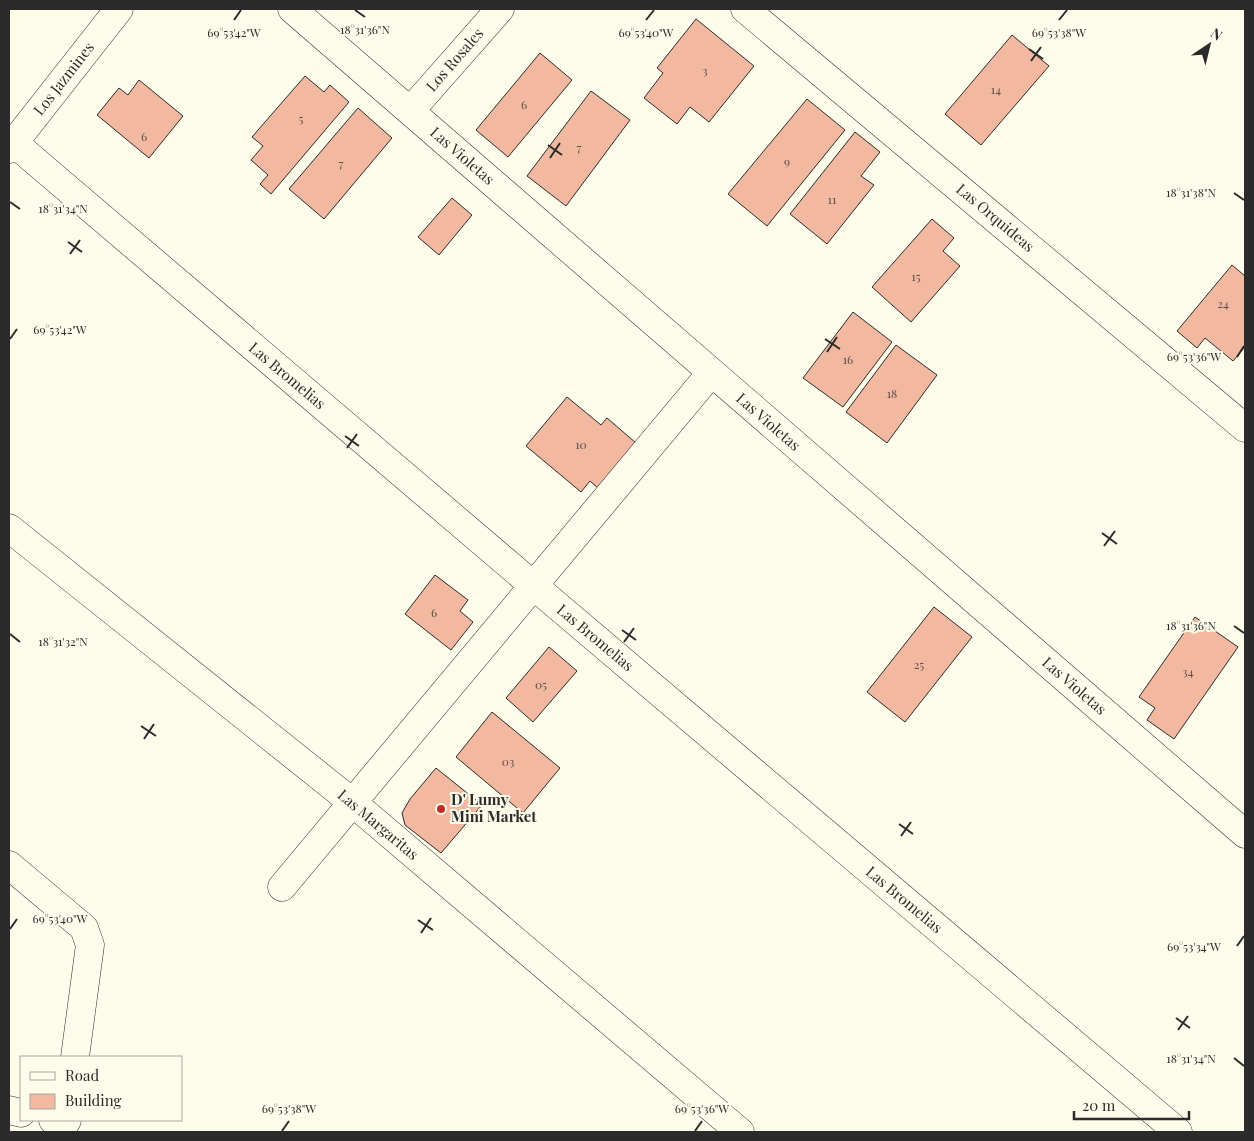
<svg xmlns="http://www.w3.org/2000/svg" width="1254" height="1141" font-family="'Playfair Display',serif">
  <style>
    .building { fill: #f2b8a0; stroke: #2b2b2b }
    .lines { fill: none; stroke-linecap: round; stroke-linejoin: round }
    .street-casing { stroke: #2b2b2b; stroke-width: 29 }
    .street { stroke: #fdfbea; stroke-width: 28 }
    .ticks { fill: none; stroke: #2b2b2b; stroke-width: 2 }
    .poi-dot { fill: #c62828; stroke: #fdfbea; stroke-width: 2 }
    .labels { text-anchor: middle; stroke-width: 4; stroke-linejoin: round; paint-order: stroke }
    .number-label { font-size: 12px; fill: #5d4e48 }
    .street-label { font-size: 15px; fill: #2b2b2b; stroke: #fdfbea }
    .poi-label { font-size: 15px; font-weight: bold; fill: #2b2b2b; stroke: #fdfbea; text-anchor: start }
    .ticks-label { font-size: 12px; text-anchor: middle; fill: #2b2b2b; stroke: #fdfbea; stroke-width: 4; stroke-linejoin: round; paint-order: stroke }
  </style>
  <rect width="100%" height="100%" fill="#fdfbea"/>
  <g class="building">
    <path d="M696,19L754,66L709,122L690,107L677,124L644,98L663,73L657,68Z"/>
    <path d="M1012,35L1049,66L981,145L945,114Z"/>
    <path d="M540,53L572,80L508,157L476,130Z"/>
    <path d="M305,76L324,92L330,85L349,102L271,194L260,184L268,175L251,160L263,146L252,137Z"/>
    <path d="M139,80L183,116L149,158L97,115L119,88L128,95Z"/>
    <path d="M591,91L630,120L566,206L527,176Z"/>
    <path d="M807,99L845,130L767,226L728,194Z"/>
    <path d="M358,108L392,138L324,219L289,189Z"/>
    <path d="M855,132L880,152L861,176L874,185L827,244L790,214Z"/>
    <path d="M452,198L472,215L439,255L418,237Z"/>
    <path d="M932,219L954,238L943,251L960,266L911,322L872,287Z"/>
    <path d="M1232,265L1245,276V347L1233,361L1205,338L1197,348L1177,331Z"/>
    <path d="M853,312L892,342L843,407L803,378Z"/>
    <path d="M896,345L937,375L887,443L846,412Z"/>
    <path d="M567,397L601,425L607,418L636,443L598,488L590,481L581,492L526,446Z"/>
    <path d="M435,575L468,600L460,611L473,622L451,650L405,614Z"/>
    <path d="M934,607L972,637L905,722L867,692Z"/>
    <path d="M1195,617L1238,647L1174,739L1147,720L1155,708L1139,697Z"/>
    <path d="M549,647L577,671L533,722L506,698Z"/>
    <path d="M492,712L560,768L523,813L456,757Z"/>
    <path d="M436,768L482,805L441,853L405,825L402,813L410,799Z"/>
  </g>
  <g class="lines">
    <g class="street-casing">
      <g id="street">
        <path d="M292,9L1245,834"/>
        <path d="M745,9L1245,428"/>
        <path d="M411,110L500,9"/>
        <path d="M14,143L534,586L1178,1132"/>
        <path d="M9,149L119,9"/>
        <path d="M9,528L352,802L740,1132"/>
        <path d="M9,865L84,928L90,945L75,1057"/>
        <path d="M282,887L711,373"/>
        <path d="M9,1110L21,1113"/>
        <path d="M53,1120L66,1122L67,1120"/>
      </g>
    </g>
    <use href="#street" class="street"/>
  </g>
  <path class="ticks" d="M355,10L365,17M234,20L241,10M646,20L654,10M1059,20L1067,10M1029,49L1043,59M1031,61L1041,47M548,145L562,155M550,158L560,143M1234,193L1244,200M10,202L20,209M68,242L82,252M70,254L80,240M10,339L17,329M825,339L840,349M827,352L837,337M1237,357L1244,346M345,436L359,446M347,448L357,434M1102,533L1117,544M1104,546L1115,531M1234,626L1244,633M622,630L636,640M10,634L20,642M624,642L634,628M141,726L156,736M144,739L154,724M899,824L913,834M901,836L911,822M418,920L433,930M10,929L17,919M421,933L431,918M1237,946L1244,936M1176,1018L1190,1028M1178,1030L1188,1016M1234,1058L1244,1066M282,1131L289,1121M695,1131L702,1121"/>
  <circle class="poi-dot" cx="441" cy="809" r="5"/>
  <g class="labels">
    <g class="number-label">
      <text x="705" y="75">3</text>
      <text x="996" y="94">14</text>
      <text x="524" y="109">6</text>
      <text x="301" y="123">5</text>
      <text x="144" y="141">6</text>
      <text x="579" y="152">7</text>
      <text x="787" y="166">9</text>
      <text x="341" y="168">7</text>
      <text x="832" y="204">11</text>
      <text x="916" y="281">15</text>
      <text x="1223" y="308">24</text>
      <text x="848" y="364">16</text>
      <text x="892" y="398">18</text>
      <text x="581" y="449">10</text>
      <text x="434" y="617">6</text>
      <text x="919" y="669">25</text>
      <text x="1188" y="676">34</text>
      <text x="541" y="689">05</text>
      <text x="508" y="766">03</text>
    </g>
    <g class="street-label">
      <text transform="translate(455 60) rotate(-49)" y="5">Los Rosales</text>
      <text transform="translate(64 79) rotate(-52)" y="5">Los Jazmines</text>
      <text transform="translate(462 156) rotate(41)" y="5">Las Violetas</text>
      <text transform="translate(995 218) rotate(40)" y="5">Las Orquideas</text>
      <text transform="translate(287 376) rotate(40)" y="5">Las Bromelias</text>
      <text transform="translate(768 422) rotate(41)" y="5">Las Violetas</text>
      <text transform="translate(595 638) rotate(40)" y="5">Las Bromelias</text>
      <text transform="translate(1074 686) rotate(41)" y="5">Las Violetas</text>
      <text transform="translate(378 825) rotate(40)" y="5">Las Margaritas</text>
      <text transform="translate(904 900) rotate(40)" y="5">Las Bromelias</text>
    </g>
    <g class="poi-label">
      <text x="451" y="805">D' Lumy<tspan x="451" dy="17">Mini Market</tspan></text>
    </g>
  </g>
  <g class="ticks-label">
    <text x="365" y="34">18°31'36"N</text>
    <text x="234" y="37">69°53'42"W</text>
    <text x="646" y="37">69°53'40"W</text>
    <text x="1059" y="37">69°53'38"W</text>
    <text x="1191" y="197">18°31'38"N</text>
    <text x="63" y="213">18°31'34"N</text>
    <text x="60" y="334">69°53'42"W</text>
    <text x="1194" y="361">69°53'36"W</text>
    <text x="1191" y="630">18°31'36"N</text>
    <text x="63" y="646">18°31'32"N</text>
    <text x="60" y="923">69°53'40"W</text>
    <text x="1194" y="951">69°53'34"W</text>
    <text x="1191" y="1063">18°31'34"N</text>
    <text x="289" y="1113">69°53'38"W</text>
    <text x="702" y="1113">69°53'36"W</text>
  </g>
  <rect width="1254" height="1141" fill="none" stroke="#2b2b2b" stroke-width="20"/>
  <rect x="20" y="1056" width="162" height="65" fill="#fdfbea" stroke="#a9a89e"/>
  <rect x="30" y="1072" width="25" height="8" fill="#fdfbea" stroke="#a9a89e"/>
  <text x="65" y="1081" font-size="15" fill="#2b2b2b">Road</text>
  <rect x="30" y="1094" width="25" height="15" fill="#f2b8a0" stroke="#a9a89e"/>
  <text x="65" y="1106" font-size="15" fill="#2b2b2b">Building</text>
  <g transform="translate(1209 45) rotate(35)" stroke="#fdfbea" stroke-width="4" paint-order="stroke">
  <path d="M0-4L9 19L0 12L-9 19Z" fill="#2b2b2b"/>
  <text y="-8" font-size="14" font-weight="bold" text-anchor="middle" fill="#2b2b2b">N</text>
  </g>
  <path d="M1074 1111v8h115v-8" fill="none" stroke="#2b2b2b" stroke-width="2.5"/>
  <text x="1082" y="1111" font-size="15" fill="#2b2b2b" stroke="#fdfbea" stroke-width="4" paint-order="stroke">20 m</text>
</svg>
